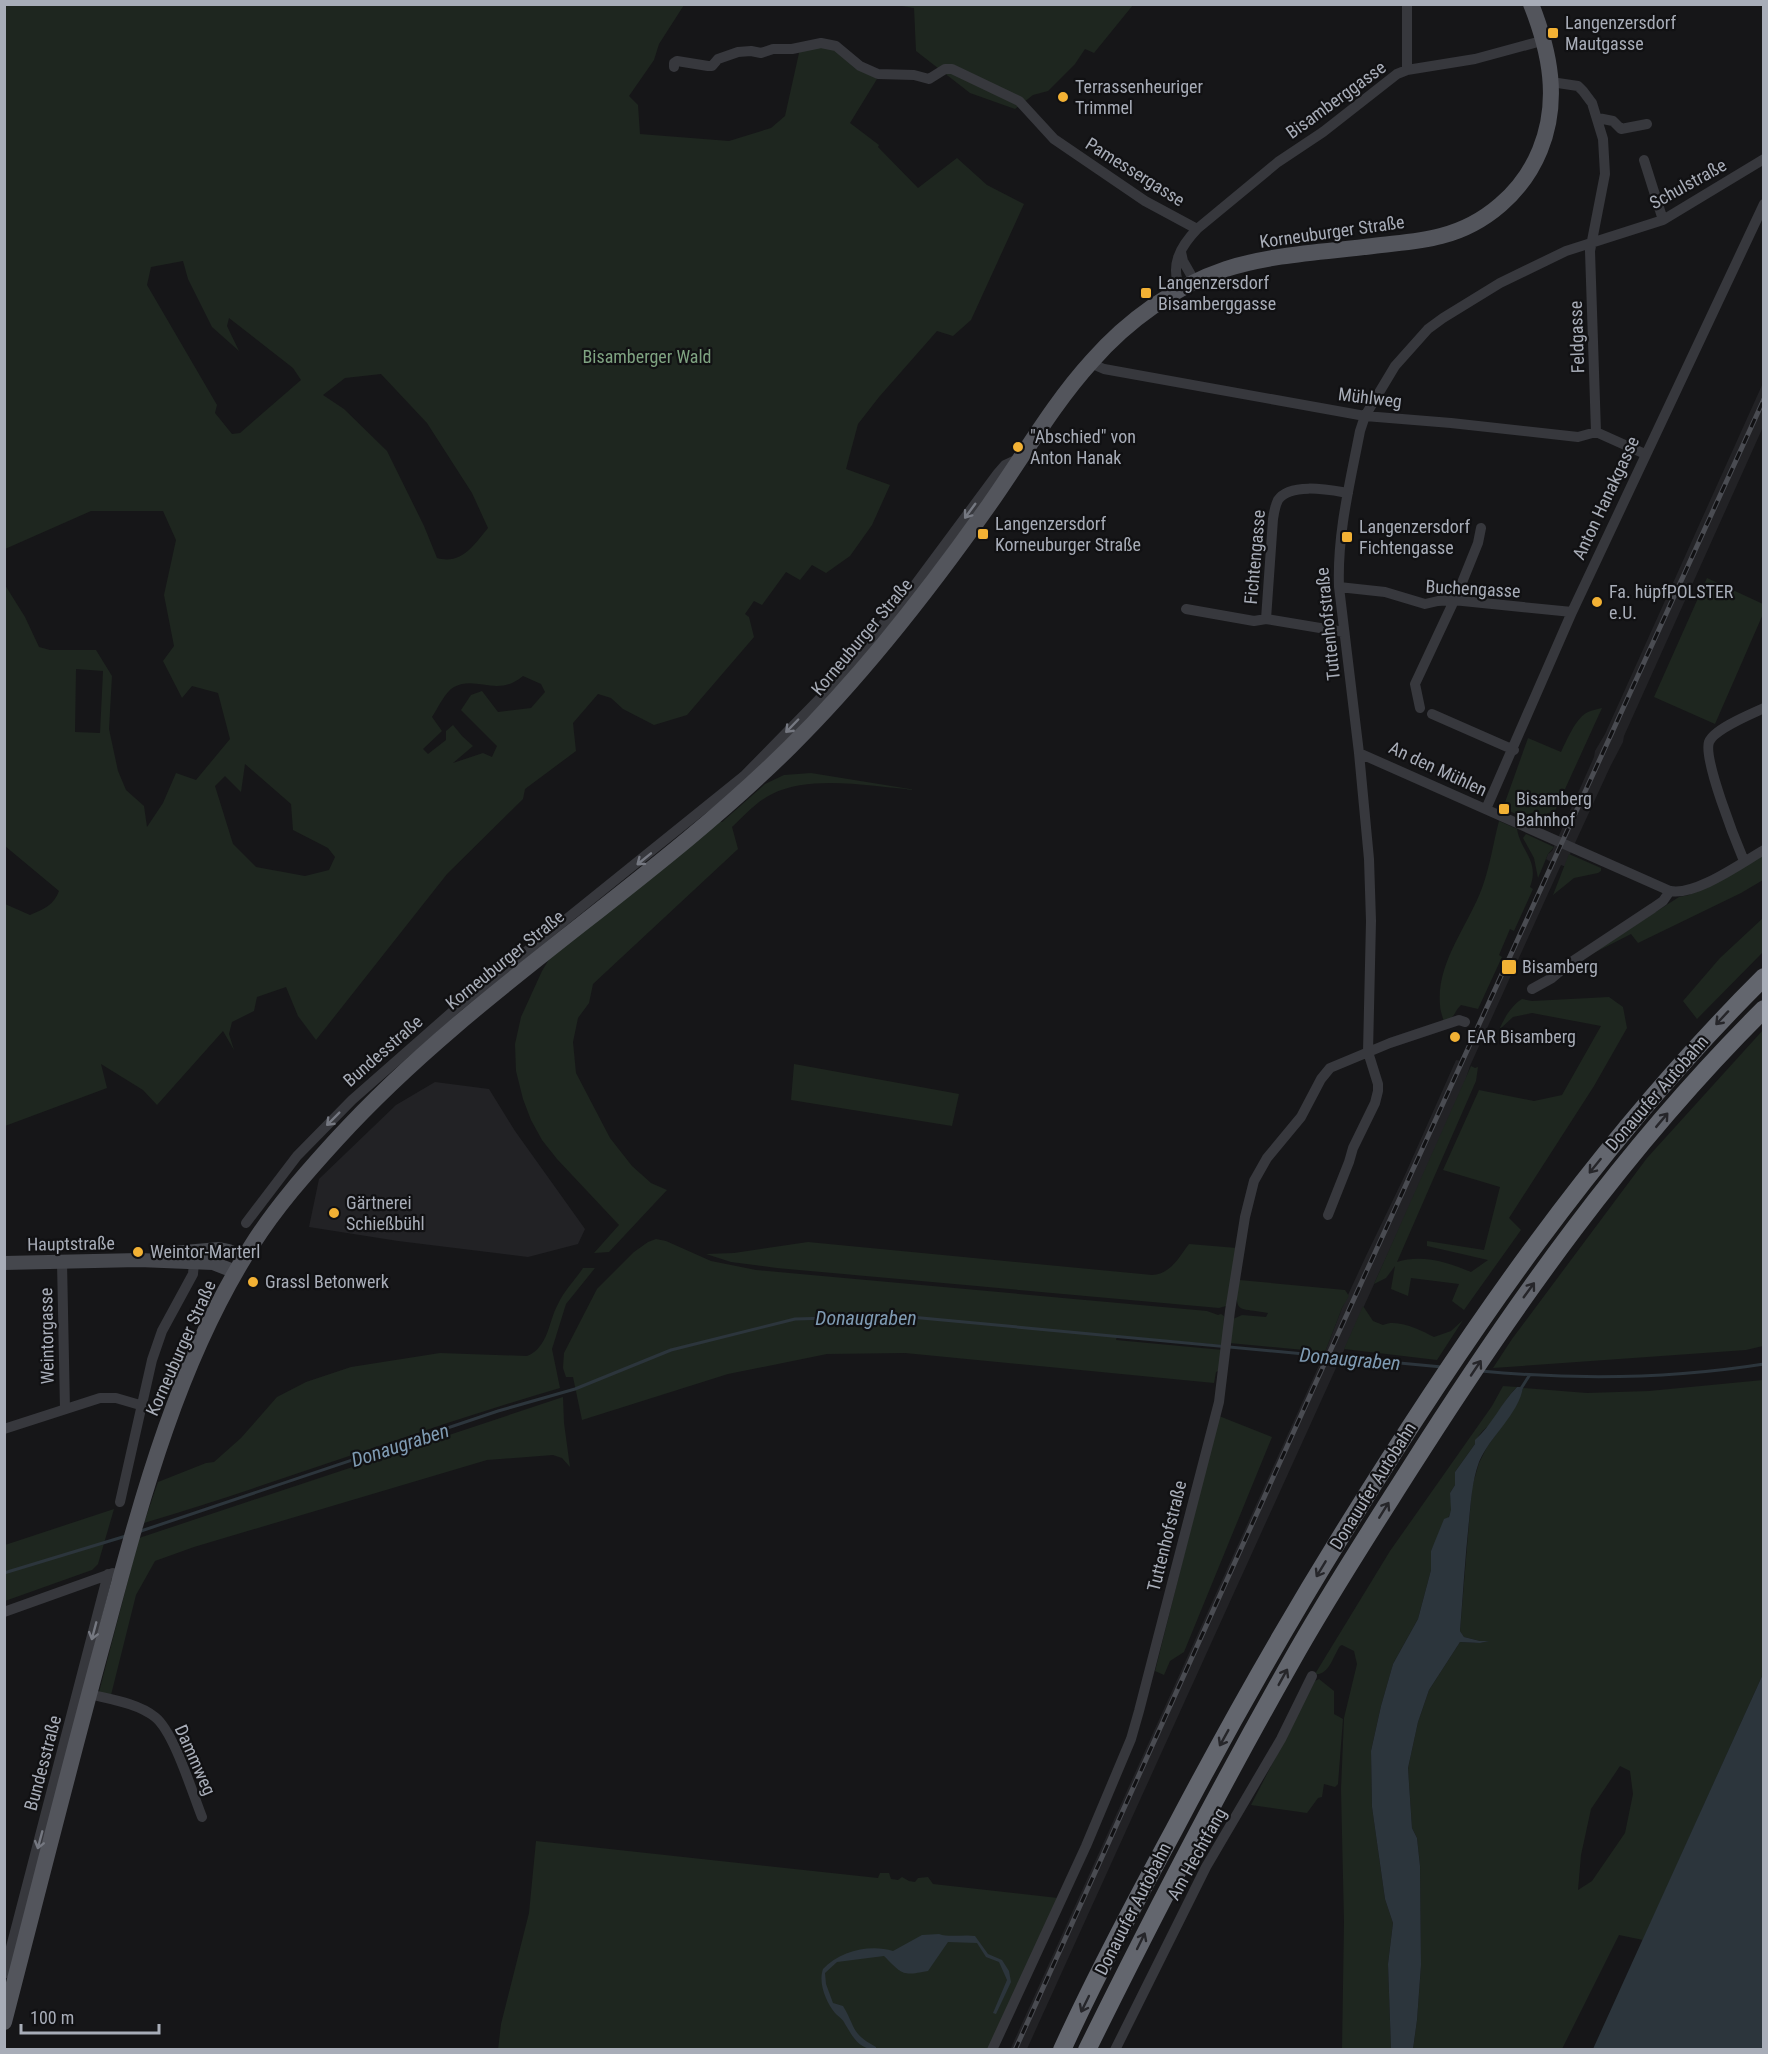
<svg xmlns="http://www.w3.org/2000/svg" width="1768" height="2054" font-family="'Roboto Condensed',sans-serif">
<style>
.built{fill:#222225}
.green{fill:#1e261f;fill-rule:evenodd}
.water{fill:#2c353c}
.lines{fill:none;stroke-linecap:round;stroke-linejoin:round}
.stream{stroke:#2c353c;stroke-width:3}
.street{stroke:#37383d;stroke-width:10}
.secondary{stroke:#45474d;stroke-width:14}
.primary{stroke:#53555c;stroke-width:16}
.highway{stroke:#63666e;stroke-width:18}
.rail-casing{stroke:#4a4c52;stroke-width:5}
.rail{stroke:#111113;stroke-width:3;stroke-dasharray:9;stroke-linecap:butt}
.oneway{stroke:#757881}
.oneway2{stroke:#26262a}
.poi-dot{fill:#f2b134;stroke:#111113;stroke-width:2}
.labels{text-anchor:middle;stroke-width:4.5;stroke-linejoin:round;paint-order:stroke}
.poi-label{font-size:18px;fill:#a8adb8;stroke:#111113;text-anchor:start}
.street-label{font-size:18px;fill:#a8adb8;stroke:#111113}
.park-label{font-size:18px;fill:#7fa381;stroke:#111113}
.water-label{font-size:20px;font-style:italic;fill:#7f9bb3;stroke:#111113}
</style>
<rect width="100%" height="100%" fill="#161618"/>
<!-- built -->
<path class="built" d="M1763 383V427L1624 736 1623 742 1610 767 1570 854 1566 867 1561 865 1470 1066 1463 1088 1027 2049 1010 2050 1325 1352 1342 1308 1365 1258 1404 1177 1456 1060 1461 1061 1551 862 1546 859 1548 854 1552 851 1594 757 1595 751 1605 734Z
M435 1082 489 1089 515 1131 585 1229 578 1244 528 1257 398 1241 309 1227 319 1179 396 1105Z"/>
<!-- green -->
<path class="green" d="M4 5H684L659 44 654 60 629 96 638 105 640 134 729 141 771 128 785 116 801 44 830 43 877 79 850 123 879 145 878 147 918 188 957 158 987 185 1024 204 971 320 953 336 937 331 879 397 858 424 846 469 890 485 872 525 850 556 826 573 812 565 800 580 786 572 762 605 754 601 745 614 749 617 754 637 687 715 654 725 623 709 611 698 598 694 573 723 576 751 525 789 523 799 447 874 316 1040 298 1016 286 987 257 997 254 1011 232 1022 229 1034 234 1050 223 1031 157 1105 143 1090 101 1064 107 1088 5 1126V904L30 915C44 909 54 905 59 891L5 846V585L25 617 39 647 50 650H96L112 676 109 729 118 771 126 790 144 806 147 827 163 803 176 773 196 780 230 739 218 693 192 686 182 698 163 661 174 646 164 595 176 540 163 511H91L5 549ZM183 261 188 279 212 327 239 351 227 326 229 318 293 368 301 380 240 433 232 434 215 413 217 405 147 285 151 267ZM381 374 427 423 472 493 488 528C474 545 462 565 437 558L424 526 387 451 344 409 323 395 345 378ZM76 669 103 671 100 733 75 732ZM523 676 541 684 545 692 531 708 498 712 482 691 471 695 461 710 497 746 492 757 483 753 453 763 473 746 462 736 453 725 446 731V740L428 754 423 749 442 731 432 717C438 708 445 692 454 687 477 675 497 698 523 676ZM245 764 291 804 293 830 328 848 335 857 329 870 305 876 256 867 233 844 215 786 225 776 241 792Z
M896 5H1133L1094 53 1085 49 1075 64 1048 91 1033 95 1015 109 970 93 916 51 914 8Z
M1707 578 1763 604V614L1715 724 1654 697Z
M1602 708 1555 811 1537 817 1535 812 1520 816 1503 808 1528 738 1561 752C1566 742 1576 717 1588 712 1592 710 1598 709 1602 708Z
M811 773 916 790C872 787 813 774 772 794 757 801 744 816 732 827L738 849 593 984 589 1003 578 1018 573 1042 576 1073 610 1138 632 1166 651 1183 667 1190 609 1252 594 1253 619 1225 557 1159 542 1140 531 1120 523 1099 516 1071 515 1044 521 1017 542 971 554 951 715 820 722 822 765 784 784 775Z
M1499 821 1517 829C1521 852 1540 861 1530 887L1533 889 1514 931 1510 929 1499 955 1502 957 1478 1009 1461 1005C1453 1013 1456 1017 1444 1023 1443 1017 1440 1011 1440 1005 1436 963 1468 926 1482 888 1490 866 1493 844 1499 821Z
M1526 834 1554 847 1548 854 1538 878 1534 858 1523 838Z
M1569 854 1601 868V871L1598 873 1574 878 1553 895Z
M1763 855V880L1741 893 1638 943 1631 934 1582 959 1679 897 1689 895Z
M1763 918V952L1697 1019 1683 1001 1720 958Z
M1609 997 1623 1007 1627 1028 1594 1086 1509 1218 1521 1230 1464 1310 1452 1301 1459 1284 1411 1278 1408 1296 1391 1289 1395 1266 1386 1278 1374 1284 1471 1066 1475 1068 1478 1067 1476 1081 1397 1262C1421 1254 1448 1262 1471 1272L1488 1260 1427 1246V1241L1484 1250 1500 1187 1443 1170 1479 1090 1534 1101 1562 1095 1601 1026 1532 1013 1513 1017 1499 1030C1504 1018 1511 1006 1522 999L1532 1001Z
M1763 1030V1346L1746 1350 1493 1368 1512 1339 1647 1158Z
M794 1064 959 1094 952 1126 791 1100Z
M656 1239 666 1241 711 1261 756 1270 1207 1311 1218 1315 1221 1314 1224 1316 1223 1345 1117 1336 1116 1340 1223 1350 1220 1370 1216 1372 1214 1383 905 1353 827 1354 728 1374 582 1420 573 1377H566L563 1368 564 1353 597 1289 634 1252 648 1242Z
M808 1242 1152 1275C1171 1274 1179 1257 1189 1244L1237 1248 1226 1306 1219 1308 777 1268 731 1262 706 1254 734 1253Z
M583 1268H595L566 1304 552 1349 560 1388C420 1429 284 1481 144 1523L158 1482 206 1463 214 1462 241 1438 277 1397 306 1382 351 1367 440 1353 527 1356C549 1347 548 1322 558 1304 564 1291 575 1280 583 1268Z
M1239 1280 1345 1290 1349 1296 1342 1308 1325 1352 1229 1343 1233 1319 1242 1315 1266 1317 1268 1313C1239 1307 1233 1316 1239 1280Z
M1363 1306 1373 1321 1383 1325C1397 1318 1421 1330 1434 1337L1451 1331 1463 1320 1437 1360 1344 1349Z
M1763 1380V1674L1643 1940 1619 1935 1562 2049H1413L1417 2020 1421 1965 1420 1866 1417 1838 1412 1828 1408 1768 1418 1722 1429 1690 1460 1642 1480 1643 1488 1641H1480L1464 1637 1460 1631 1472 1487 1479 1463 1487 1447 1517 1404 1523 1388 1587 1393 1649 1391ZM1620 1766 1630 1771 1633 1794 1625 1833 1592 1881 1578 1890 1581 1855 1591 1809Z
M1503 1386 1517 1387C1505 1398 1500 1413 1490 1424 1484 1430 1477 1435 1475 1444L1455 1472V1485L1450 1493 1452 1510 1431 1551V1570L1418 1619 1393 1664 1381 1706 1371 1751 1372 1807 1385 1899 1393 1923 1388 1964 1391 2049H1342L1344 1922 1341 1789 1344 1718 1357 1664 1354 1651 1342 1645 1340 1646C1333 1656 1329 1676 1315 1674L1390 1551 1492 1406Z
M563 1397 564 1423 570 1467 562 1458 553 1455 487 1460 194 1547 155 1561 136 1595 111 1695 99 1692 139 1538Z
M1219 1416 1272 1437 1184 1652 1170 1661 1164 1675 1155 1671Z
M114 1509 98 1564 92 1570 5 1601V1545Z
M1319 1679 1334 1691V1714L1343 1719 1338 1784 1335 1787 1324 1784 1322 1797 1318 1798 1307 1813 1251 1805 1315 1681Z
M536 1841 878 1878 880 1873H889L891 1879 898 1880 902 1877 909 1881 915 1882 918 1878 928 1877 933 1884 1058 1898 988 2049 498 2050 501 2024 529 1913Z"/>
<!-- water -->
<path class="water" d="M1517 1387H1523C1519 1414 1490 1436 1479 1462 1472 1481 1471 1501 1469 1521 1465 1558 1463 1595 1460 1631L1464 1637 1480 1641H1489L1480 1643 1460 1642 1429 1690 1418 1722 1408 1768 1412 1828 1417 1838 1420 1866 1421 1965 1417 2020 1413 2049H1391L1388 1964 1393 1923 1385 1899 1372 1807 1371 1751 1381 1706 1393 1664 1418 1619 1431 1570V1551L1444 1519 1449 1517 1451 1510 1450 1493 1455 1485V1472L1475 1444V1440C1492 1425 1501 1403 1517 1387Z
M1763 1674V2049H1593Z
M939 1934C950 1938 964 1934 975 1936L988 1954 1002 1960 1009 1971 1011 1982 996 2014 993 2013 1007 1980 999 1962 986 1957 977 1943 948 1942 928 1971C902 1976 903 1975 884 1956L837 1962 825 1973 826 1984 833 2003 843 2006C856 2027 850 2033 876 2047V2049C859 2050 853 2037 845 2024 843 2019 839 2017 835 2013 826 2002 818 1983 823 1969 840 1951 870 1944 893 1951L922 1935Z"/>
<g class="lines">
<!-- stream -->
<path class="stream" d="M1481 1371C1576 1380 1670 1379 1764 1364
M1520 1390 1529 1376
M138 1532 498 1411 575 1389 671 1350 795 1319 900 1316 1442 1367
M4 1573 126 1536"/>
<!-- street -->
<path class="street" d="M674 67V63L677 61 708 66H712L718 59 738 52 751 51 761 53 773 49H792L821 43 836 46 860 66 878 74 914 75 929 79 945 69H952L1019 101 1054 139 1145 201 1197 229
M1407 70V4
M1551 82 1578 86 1583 91 1592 103 1603 139 1605 174 1590 251 1596 432
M1598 118 1613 121 1621 129 1647 124
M1644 160 1663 220
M1181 252 1183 261 1195 282
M1181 290C1169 266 1180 247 1197 229L1278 162 1323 132 1397 74 1407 70 1475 59 1545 40
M1090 363 1104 369 1365 416 1451 423 1578 437 1596 432 1645 454
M1339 587 1385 592 1425 604 1438 601 1453 600 1572 612
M1186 609 1254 621 1266 619 1344 632
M1266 619 1273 519C1274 512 1275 506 1278 500 1290 482 1330 490 1348 493
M1420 708 1415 684 1459 590 1478 543 1481 528
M1432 714 1514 750
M1359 753 1670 891C1696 896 1741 863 1764 850
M1486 809 1572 612 1764 204
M1744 861C1736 842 1703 759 1709 742 1714 729 1751 714 1764 708
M1532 989 1552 978 1570 963 1653 908 1663 901 1670 891
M1328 1215 1349 1162 1353 1148 1375 1103 1378 1091V1084L1368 1052 1371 921 1369 859 1359 753 1339 587C1337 534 1350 483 1360 431L1365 416 1395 366 1428 329 1443 318 1500 283 1566 251 1663 220 1764 159
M246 1223 297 1156 352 1100 460 1005 744 776 831 687 909 593 998 473 1005 465 1020 458
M62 1262 65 1409
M4 1429 100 1398H116L140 1405
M120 1502 152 1360 162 1331 193 1274 194 1262
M4 1612 113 1573
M89 1694C109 1699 138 1703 155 1717 174 1732 192 1792 202 1817
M4 1974 108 1574
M992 2050 1086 1846 1131 1739 1139 1711 1219 1402 1230 1311 1245 1217 1254 1181 1267 1158 1301 1117 1321 1079 1330 1068 1390 1043 1459 1020 1465 1022
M1115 2050 1206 1867 1281 1739 1312 1676"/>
<!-- secondary -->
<path class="secondary" d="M161 1254 219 1249 229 1251 244 1258
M4 1263 139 1260 213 1263 236 1272"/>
<!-- primary -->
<path class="primary" d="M4 2022C37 1895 69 1767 104 1639 140 1505 176 1364 252 1245 276 1207 306 1173 337 1139 472 991 648 888 790 747 864 674 929 590 989 505 1023 457 1052 405 1092 361 1127 321 1175 286 1226 269 1273 254 1325 252 1373 246 1396 243 1419 242 1441 236 1485 225 1523 192 1540 150 1560 101 1550 52 1531 4"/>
<!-- highway -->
<path class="highway" d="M1062 2050C1096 1975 1135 1902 1174 1830 1227 1729 1283 1630 1343 1533 1466 1334 1598 1142 1764 977
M1087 2050C1152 1918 1219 1789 1291 1662 1328 1596 1369 1533 1409 1470 1513 1306 1626 1146 1764 1009"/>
<defs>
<path id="rail" d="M1015 2050 1317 1380 1764 399"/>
</defs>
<!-- rail casing -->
<use href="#rail" class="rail-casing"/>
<!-- rail -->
<use href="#rail" class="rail"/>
</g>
<!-- one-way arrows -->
<defs><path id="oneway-shaft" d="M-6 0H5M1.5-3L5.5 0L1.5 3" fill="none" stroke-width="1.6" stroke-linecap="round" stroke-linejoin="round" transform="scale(1.5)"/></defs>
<g class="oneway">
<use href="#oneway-shaft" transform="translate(970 511) rotate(126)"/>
<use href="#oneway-shaft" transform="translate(792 726) rotate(134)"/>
<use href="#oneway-shaft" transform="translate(644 859) rotate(141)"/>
<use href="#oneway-shaft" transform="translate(333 1119) rotate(135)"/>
<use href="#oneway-shaft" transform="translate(94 1631) rotate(105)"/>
<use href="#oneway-shaft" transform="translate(40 1840) rotate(105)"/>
</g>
<g class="oneway2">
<use href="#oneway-shaft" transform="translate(1722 1018) rotate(133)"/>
<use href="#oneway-shaft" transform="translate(1662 1120) rotate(-50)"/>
<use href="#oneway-shaft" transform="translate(1595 1166) rotate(129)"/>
<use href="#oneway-shaft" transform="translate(1529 1290) rotate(-54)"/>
<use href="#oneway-shaft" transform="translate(1476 1368) rotate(-56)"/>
<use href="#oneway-shaft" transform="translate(1384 1510) rotate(-58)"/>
<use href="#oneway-shaft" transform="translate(1321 1569) rotate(121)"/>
<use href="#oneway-shaft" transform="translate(1283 1677) rotate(-61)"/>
<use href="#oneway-shaft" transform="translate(1224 1738) rotate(119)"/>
<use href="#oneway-shaft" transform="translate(1141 1941) rotate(-64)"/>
<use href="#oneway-shaft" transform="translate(1085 2004) rotate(116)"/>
</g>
<!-- markers -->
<g class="poi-dot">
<rect x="1547" y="27" width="12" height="12" rx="3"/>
<circle cx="1063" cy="97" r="6"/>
<rect x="1140" y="287" width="12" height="12" rx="3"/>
<circle cx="1018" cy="447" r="6"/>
<rect x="977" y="528" width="12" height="12" rx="3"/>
<rect x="1341" y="531" width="12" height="12" rx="3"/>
<circle cx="1597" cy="602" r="6"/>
<rect x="1498" y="803" width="12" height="12" rx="3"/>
<rect x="1501" y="959" width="16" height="16" rx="3"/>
<circle cx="1455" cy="1037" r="6"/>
<circle cx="334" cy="1213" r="6"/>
<circle cx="138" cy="1252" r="6"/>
<circle cx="253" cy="1282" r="6"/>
</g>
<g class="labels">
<!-- poi labels -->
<g class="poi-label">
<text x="1565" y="29">Langenzersdorf<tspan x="1565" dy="21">Mautgasse</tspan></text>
<text x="1075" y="93">Terrassenheuriger<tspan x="1075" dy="21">Trimmel</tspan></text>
<text x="1158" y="289">Langenzersdorf<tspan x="1158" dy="21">Bisamberggasse</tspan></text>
<text x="1030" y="443">"Abschied" von<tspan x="1030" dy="21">Anton Hanak</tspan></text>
<text x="995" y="530">Langenzersdorf<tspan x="995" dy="21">Korneuburger Straße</tspan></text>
<text x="1359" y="533">Langenzersdorf<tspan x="1359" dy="21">Fichtengasse</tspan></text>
<text x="1609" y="598">Fa. hüpfPOLSTER<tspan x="1609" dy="21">e.U.</tspan></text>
<text x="1516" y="805">Bisamberg<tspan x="1516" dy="21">Bahnhof</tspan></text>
<text x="1522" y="973">Bisamberg</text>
<text x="1467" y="1043">EAR Bisamberg</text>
<text x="346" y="1209">Gärtnerei<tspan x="346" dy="21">Schießbühl</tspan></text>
<text x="150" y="1258">Weintor-Marterl</text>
<text x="265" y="1288">Grassl Betonwerk</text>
</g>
<!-- street labels -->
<g class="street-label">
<text transform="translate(1336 100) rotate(-36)" y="6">Bisamberggasse</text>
<text transform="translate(1135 172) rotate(32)" y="6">Pamessergasse</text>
<text transform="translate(1688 184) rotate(-29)" y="6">Schulstraße</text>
<text transform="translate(1332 232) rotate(-8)" y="6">Korneuburger Straße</text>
<text transform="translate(1577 337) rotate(-92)" y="6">Feldgasse</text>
<text transform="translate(1370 398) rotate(7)" y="6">Mühlweg</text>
<text transform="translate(1606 498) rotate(-65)" y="6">Anton Hanakgasse</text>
<text transform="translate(1255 557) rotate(-85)" y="6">Fichtengasse</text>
<text transform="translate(1473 589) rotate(3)" y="6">Buchengasse</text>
<text transform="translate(1328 624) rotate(-96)" y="6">Tuttenhofstraße</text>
<text transform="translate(862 637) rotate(-50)" y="6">Korneuburger Straße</text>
<text transform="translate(1438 769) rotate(25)" y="6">An den Mühlen</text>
<text transform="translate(505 960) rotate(-39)" y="6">Korneuburger Straße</text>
<text transform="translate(383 1051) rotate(-41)" y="6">Bundesstraße</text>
<text transform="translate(1657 1093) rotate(-49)" y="6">Donauufer Autobahn</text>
<text transform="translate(71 1244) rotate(-1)" y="6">Hauptstraße</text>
<text transform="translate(47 1336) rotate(-91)" y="6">Weintorgasse</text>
<text transform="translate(181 1348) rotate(-66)" y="6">Korneuburger Straße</text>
<text transform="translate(1373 1486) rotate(-58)" y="6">Donauufer Autobahn</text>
<text transform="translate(1167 1536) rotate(-76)" y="6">Tuttenhofstraße</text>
<text transform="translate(195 1760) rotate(66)" y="6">Dammweg</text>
<text transform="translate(43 1763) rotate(-75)" y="6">Bundesstraße</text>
<text transform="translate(1197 1854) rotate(-61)" y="6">Am Hechtfang</text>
<text transform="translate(1133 1909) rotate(-63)" y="6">Donauufer Autobahn</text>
</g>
<!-- park labels -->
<g class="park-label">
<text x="647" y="363">Bisamberger Wald</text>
</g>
<!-- water labels -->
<g class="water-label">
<text x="866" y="1325">Donaugraben</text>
<text transform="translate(1350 1359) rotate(5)" y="7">Donaugraben</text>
<text transform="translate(400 1445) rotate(-18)" y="7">Donaugraben</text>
</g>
</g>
<!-- border -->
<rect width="1768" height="2054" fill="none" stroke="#a8adb8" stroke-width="12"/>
<!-- scale -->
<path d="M21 2024v9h138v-9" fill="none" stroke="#a8adb8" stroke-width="3"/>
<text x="30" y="2024" font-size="18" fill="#a8adb8" stroke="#111113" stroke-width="4.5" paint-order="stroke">100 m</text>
</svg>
